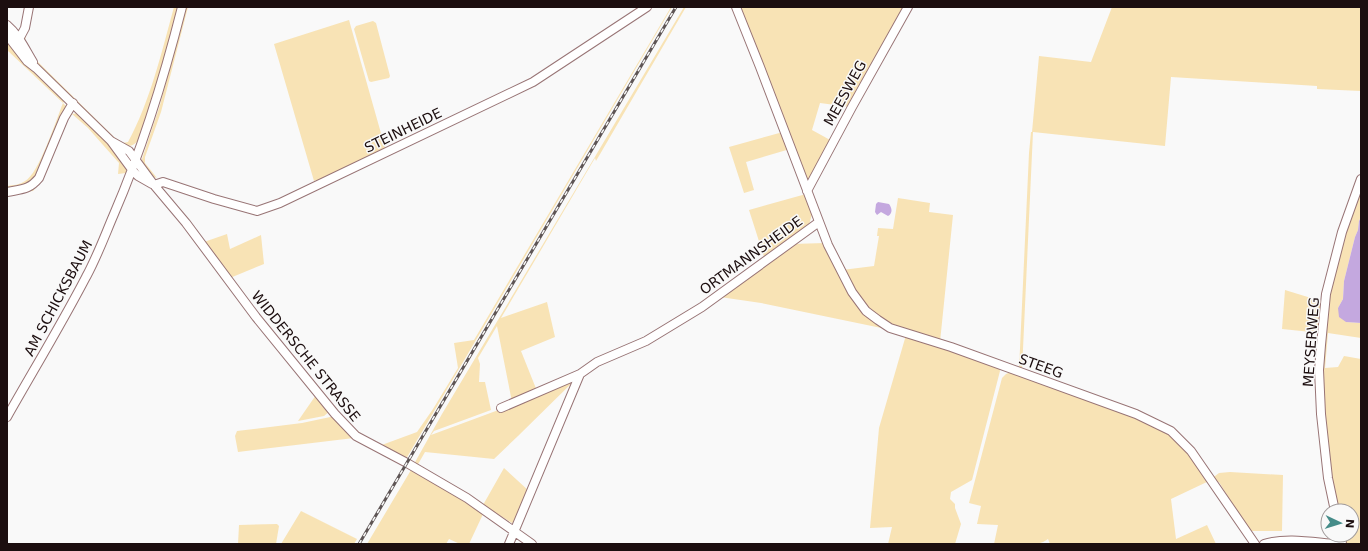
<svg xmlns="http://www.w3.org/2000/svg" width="1368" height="551" font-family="'DejaVu Sans',sans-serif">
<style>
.green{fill:#f8e3b5}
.water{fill:#c4a8df}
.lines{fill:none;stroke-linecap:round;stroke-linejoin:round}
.minor-casing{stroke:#987475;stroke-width:10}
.minor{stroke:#fff;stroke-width:8}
.rail-casing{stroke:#5e5555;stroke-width:3}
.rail{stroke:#f9f9f9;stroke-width:1.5;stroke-dasharray:4.5;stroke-linecap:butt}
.labels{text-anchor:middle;stroke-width:3;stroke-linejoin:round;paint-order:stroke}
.street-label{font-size:14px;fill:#1c0e0f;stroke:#f9f9f9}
</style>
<rect width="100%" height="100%" fill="#f9f9f9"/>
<!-- green -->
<path class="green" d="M174 7H180L165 65 139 139C131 151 123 145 114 139L37 65 24 38 28 22 25 41 36 60 114 137 123 143 128 142C150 102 162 51 174 7Z
M186 7H188L161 112 145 157V163L157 178C149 176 142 167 142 159L160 105Z
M671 7H672L406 459 379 446 417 432 433 409 458 368 454 343 474 340Z
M684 7H686L596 161 595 158 501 318 547 302 555 337 521 351 537 391 512 402 497 326 478 358 480 364 479 382H485L491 410 434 431 431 435 512 405 578 377 518 436 494 459 425 452 417 466 414 464 442 414Z
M737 7H906L850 107 820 103 812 130 832 141 809 182 806 181Z
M1112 7H1361V91L1317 89V86L1171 77 1165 146 1033 132 1022 371 1019 370 1029 153 1031 132H1032L1039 56 1091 62Z
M349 20 386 151 317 183 316 180 314 181 274 44Z
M373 21 376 23 390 76 389 78 371 82 369 81 354 29 356 26Z
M7 39 66 99 63 103 66 106 40 171 30 183 7 190V186C13 185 20 185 25 181 39 174 56 120 63 103L7 50Z
M72 113 73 114 77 113 106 141 126 165V173L118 174 119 163 88 128 72 114 68 119 47 171 43 179 33 191 7 194 32 188 66 118Z
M783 132 790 149 746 162 754 190 744 193 729 147Z
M1361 183V217L1359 221 1358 230 1355 237 1344 281 1343 299 1338 308 1346 322 1361 323V338L1328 333 1325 368 1338 367 1344 356 1361 359V544L1346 543 1344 535H1352V511H1337L1329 474 1321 370 1322 345 1335 263Z
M806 194 812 214 809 225 765 260 749 210Z
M898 198 930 203 929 212 953 215 940 342 892 327 868 309 842 270 874 266 879 236H877L878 228 893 229Z
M227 234 230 249 261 235 264 264 230 278 204 242Z
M825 243 853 297 891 330 761 303 720 297 792 244Z
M1285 290 1324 302 1321 333 1282 329Z
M906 335 999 366 1000 371 972 480 951 492 950 499 955 504V508L961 524 955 544H888L892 527 870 528 879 428Z
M1013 371 1157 425 1180 441 1209 481 1171 499 1176 539 1207 525 1216 544H1050L1048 539C1038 548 1008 544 994 544L998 525 977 524 981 506 969 503 1002 378 1006 374Z
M316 395 330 411 324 416 298 421Z
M335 416 354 438 238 452 235 436 237 431 302 423Z
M504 468 529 491 517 520 512 523 483 505Z
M411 470 428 477 484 512 469 544H460L449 539 446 544H367Z
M1230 472 1283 475 1282 531H1249L1219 482H1213L1211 479 1219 473Z
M301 511 357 539 354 544H281Z
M277 524 279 526 276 544H238L239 525Z"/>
<!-- water -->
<path class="water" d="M878 202 889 204C892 208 893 213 888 216L881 212 877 215 875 212 876 204Z
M1361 217V323L1346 322 1339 317 1338 308 1343 299 1344 281 1355 237 1358 230 1359 221Z"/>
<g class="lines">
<defs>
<path id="minor" d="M736 7 760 67 828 245 852 292 866 311 878 320 890 328 951 347 1136 414 1171 431 1191 451 1255 544
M7 25C19 35 25 49 33 62
M7 35 27 61 36 68 111 141 133 171 138 176 152 184
M18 41 25 28 29 7
M111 141 129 151 154 185 186 223 256 317 335 414 356 436 407 463 467 498 532 544
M154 185 163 182 214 199 257 211 280 203 533 82 647 7
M807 191 852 107 908 7
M7 192C22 189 29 190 39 178L64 118 73 103
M501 408 580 374
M7 417C33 371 61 325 86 277 97 257 105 235 114 214 143 147 164 78 182 7
M1335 511 1328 478 1321 414 1319 370 1321 345 1326 294 1342 232 1361 179
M1341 535 1342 544
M509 544 580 374 597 362 646 341 702 307 819 222
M1264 544C1286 537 1312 542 1335 544"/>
</defs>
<!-- minor casing -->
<use href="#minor" class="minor-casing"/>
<!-- minor -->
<use href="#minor" class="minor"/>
<defs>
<path id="rail" d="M359 544 676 7"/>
</defs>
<!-- rail casing -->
<use href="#rail" class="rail-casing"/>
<!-- rail -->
<use href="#rail" class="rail"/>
</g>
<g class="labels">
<!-- street labels -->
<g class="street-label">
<text transform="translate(845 93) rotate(-61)" y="5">MEESWEG</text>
<text transform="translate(403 130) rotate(-26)" y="5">STEINHEIDE</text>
<text transform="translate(751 255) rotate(-36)" y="5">ORTMANNSHEIDE</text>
<text transform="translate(58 298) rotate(-62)" y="5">AM SCHICKSBAUM</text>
<text transform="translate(1311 342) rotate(-86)" y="5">MEYSERWEG</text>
<text transform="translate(306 356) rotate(51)" y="5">WIDDERSCHE STRASSE</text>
<text transform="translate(1041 366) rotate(20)" y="5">STEEG</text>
</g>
</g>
<!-- border -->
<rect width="1368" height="551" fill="none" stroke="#1c0e0f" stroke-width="16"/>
<!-- north arrow -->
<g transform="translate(1340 523) rotate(94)"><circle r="19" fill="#f9f9f9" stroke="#a19b9b"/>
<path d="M0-3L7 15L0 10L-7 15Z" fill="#458c89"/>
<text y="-6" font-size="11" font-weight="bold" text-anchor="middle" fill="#1c0e0f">N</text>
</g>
</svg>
